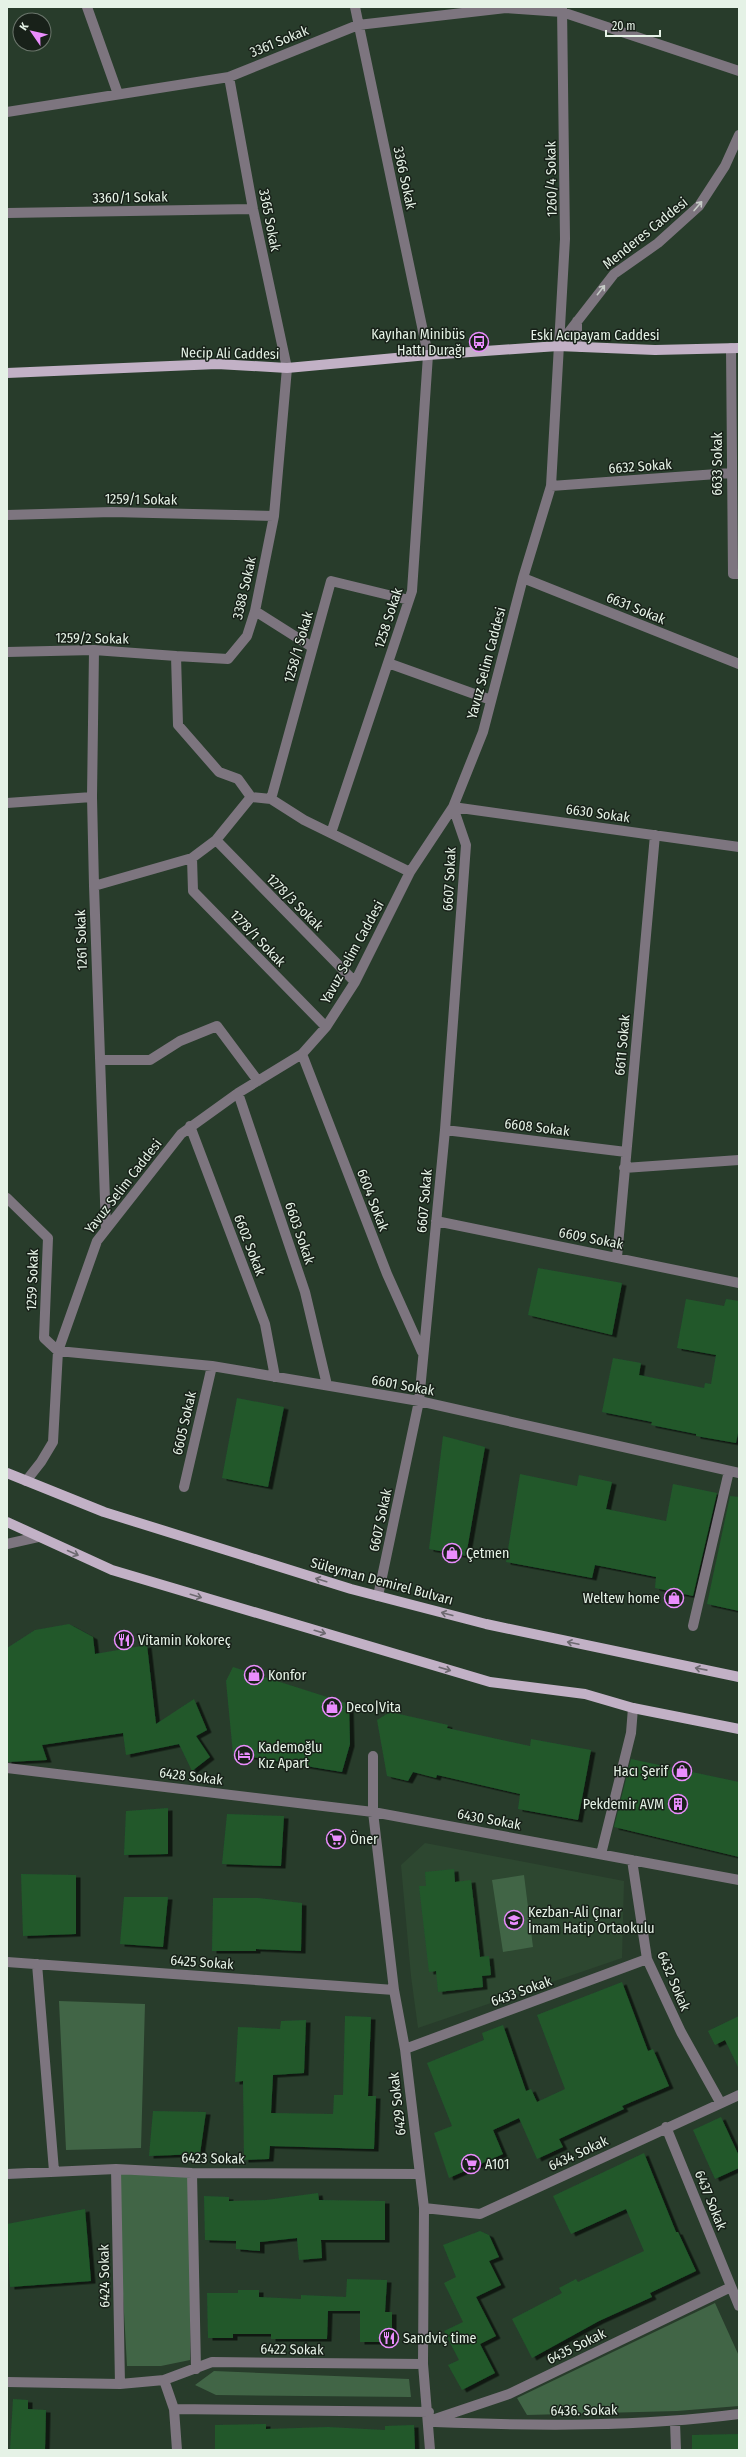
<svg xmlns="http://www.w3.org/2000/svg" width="746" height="2457" font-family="'Fira Sans Condensed',sans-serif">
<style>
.built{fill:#2d4730}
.green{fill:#416546}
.building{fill:#20582b;filter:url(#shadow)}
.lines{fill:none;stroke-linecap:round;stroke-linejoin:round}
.minor{stroke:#7d757f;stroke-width:10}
.major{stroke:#c2b1c6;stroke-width:10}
.oneway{stroke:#c6ccc7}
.oneway2{stroke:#6d6970}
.labels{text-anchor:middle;stroke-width:3;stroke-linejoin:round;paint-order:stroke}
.street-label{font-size:14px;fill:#e5f2e6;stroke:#182119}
.poi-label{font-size:14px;fill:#e5f2e6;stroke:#182119;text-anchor:start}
</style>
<defs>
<filter id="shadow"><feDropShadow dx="4.5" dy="2.5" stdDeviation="0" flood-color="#0009"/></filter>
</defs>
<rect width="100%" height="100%" fill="#283c2b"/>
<!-- built -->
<path class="built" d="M425 1843 624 1881 622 1958 418 2028 411 1976 401 1865Z"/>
<!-- green -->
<path class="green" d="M524 1875 533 1947 503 1952 492 1880Z
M59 2001 145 2004 141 2148 66 2150Z
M116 2169 192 2173 190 2360 161 2366H127Z
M715 2303 739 2356V2406L677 2411 527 2415 517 2398Z
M214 2371 409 2379 411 2397 216 2395 195 2385Z"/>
<!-- building -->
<path class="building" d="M538 1268 622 1283 612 1335 528 1315Z
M686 1299 724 1306 726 1299 739 1301V1428L736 1443 696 1436V1434L651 1425 652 1422 602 1412 613 1358 641 1363 639 1375 704 1388 705 1383 711 1384 716 1355 677 1348Z
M237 1398 284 1407 268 1487 222 1478Z
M443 1436 485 1447 466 1556 429 1549Z
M520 1474 577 1486 579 1475 612 1482 606 1509 666 1521 673 1484 717 1493 693 1596 655 1588 656 1577 595 1565 592 1578 506 1562Z
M730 1496 739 1497V1611L707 1604Z
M69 1624 93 1637 95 1654 147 1645 156 1724 194 1699 207 1730 196 1736 210 1757 192 1771 179 1744 126 1755 123 1733 42 1745 47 1760 7 1762V1648L35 1630Z
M233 1667 349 1704 350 1744 342 1772 233 1754 226 1681Z
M390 1712 448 1725 447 1728 530 1746 531 1739 591 1750 578 1820 518 1809 520 1794 437 1775 436 1778 413 1772 408 1781 387 1776 377 1720Z
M631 1759 739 1782V1857L614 1827Z
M168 1808V1854L124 1855 126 1811Z
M227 1814 284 1816 281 1866 222 1864Z
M454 1869 455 1882 471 1880 480 1957 489 1956 491 1975 482 1976 483 1987 438 1992 436 1971 429 1972 419 1886H426L425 1872Z
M21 1874 76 1875V1934L23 1936Z
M124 1897H168L163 1947 120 1944Z
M213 1898H258L302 1903 301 1951 256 1949V1951H212Z
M622 1982 648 2051 653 2049 669 2086 622 2106 624 2109 559 2139 563 2147 537 2159 519 2118 493 2130 503 2154 449 2178 434 2133 452 2126 427 2063 484 2040 482 2033 503 2025 526 2091 531 2089 537 2102 565 2089 537 2015Z
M345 2016 371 2017 368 2096H376L374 2149 270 2146 269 2159 244 2160 243 2081 235 2082 238 2027 280 2029 281 2021 306 2020 304 2073 273 2075 271 2113 333 2114 334 2095H343Z
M739 2016V2069L725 2040 715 2045 708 2031Z
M153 2111 206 2112 200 2154 149 2156Z
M721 2117 739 2156V2168L715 2179 693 2130Z
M644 2153 676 2232H678L696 2271 650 2293 652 2297 599 2321 532 2358 512 2319 562 2293 559 2288 576 2279 578 2282 644 2251 626 2209 571 2234 553 2196Z
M318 2193 319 2200 385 2201V2240H321L322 2258 299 2260 297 2238 260 2242V2251L236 2249V2241L205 2240 204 2196 229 2197V2201L266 2200Z
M85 2209 91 2281 10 2287 7 2224Z
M480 2231 489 2235 499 2257 489 2261 501 2285 476 2297 496 2336 480 2344 495 2373 462 2390 448 2365 459 2360 444 2331 463 2322 444 2283 456 2277 443 2245Z
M347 2279 387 2280 385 2312H392V2342H360V2311H328L327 2339H271V2334H233V2338H208L207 2293H238V2290H259V2297L301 2299V2295L346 2297Z
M13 2399 28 2400V2409L46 2410 45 2450H10Z
M266 2424V2429L328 2427 385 2430V2426L414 2425 415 2450H215V2425Z
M739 2434V2450H692V2435Z"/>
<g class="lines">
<!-- minor -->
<path class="minor" d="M87 7 118 94
M7 112 229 77 358 25 506 8 562 12 739 71
M7 213 253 209
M577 321V334L581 347
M558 346 614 274 658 243 699 206 725 166 739 135
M731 348 733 574H739
M551 486 731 473
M7 515 112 512 274 516
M523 578 739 664
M255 611 312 647
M94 650 92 797 94 886 106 1229
M7 652 94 650 176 656
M388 663 491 700
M251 797 271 799 304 820 410 872
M271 799 331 581 409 600
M7 803 92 797
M331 833 412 591 428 355 355 7
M216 840 355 982
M192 858 193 891 326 1027
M94 886 192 858 216 840 251 797 238 779 219 772 178 725 176 656 228 659 247 636 255 611 274 516 287 368 253 209 229 77
M302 1054 387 1274 422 1352
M100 1060H150L180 1041 217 1026 258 1081
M238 1093 305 1292 327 1385
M190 1126 265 1324 275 1377
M445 1130 626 1152
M624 1168 739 1160
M7 1198 48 1238 44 1338 58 1351 212 1366 419 1401 739 1473
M436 1221 739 1283
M617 1257 655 835
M26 1481 41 1462 53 1442 58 1351 97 1241 181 1134 238 1093 302 1054 326 1027 355 982 410 872 453 807 483 732 523 578 551 486 565 239 562 7
M184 1487 212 1366
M7 1544 38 1537
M378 1596 419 1401 445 1130 466 845 453 807 739 847
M693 1626 729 1471
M373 1756V1812L394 1990 405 2049 424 2208 423 2364 430 2450
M7 1768 373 1812 739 1880
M601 1854 631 1733 633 1708
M632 1860 647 1959 681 2032 720 2102
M7 1962 394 1990
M37 1964 54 2171
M405 2049 647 1959
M666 2127 739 2306
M116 2169 120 2384
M192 2173 196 2369
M7 2174 116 2169 192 2173 419 2174
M424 2208 480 2214 739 2095
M164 2380 174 2409 177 2450
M7 2382 120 2384 164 2380 212 2362 423 2364
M174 2409 429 2412
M429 2421 509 2394 731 2287
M435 2422C537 2426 638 2427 739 2414
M675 2422 676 2450"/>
<!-- major -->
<path class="major" d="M7 373 217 364 287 368 428 355 558 346 655 350 739 348
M7 1473 104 1512 351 1589 486 1624 739 1677
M7 1522 112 1570 490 1682 585 1694 633 1708 739 1729"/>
</g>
<!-- one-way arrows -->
<defs><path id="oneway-shaft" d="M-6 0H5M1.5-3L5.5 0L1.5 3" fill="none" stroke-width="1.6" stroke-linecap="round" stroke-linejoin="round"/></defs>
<g class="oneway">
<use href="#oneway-shaft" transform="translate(698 206) rotate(-49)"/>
<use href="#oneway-shaft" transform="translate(601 290) rotate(-52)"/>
</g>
<g class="oneway2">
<use href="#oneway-shaft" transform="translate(73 1553) rotate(24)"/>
<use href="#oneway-shaft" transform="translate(321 1580) rotate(-163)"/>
<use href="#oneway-shaft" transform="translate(196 1596) rotate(17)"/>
<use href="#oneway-shaft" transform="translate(447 1614) rotate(-165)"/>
<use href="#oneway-shaft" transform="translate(320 1632) rotate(16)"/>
<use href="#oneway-shaft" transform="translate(573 1643) rotate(-168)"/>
<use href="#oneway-shaft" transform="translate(445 1669) rotate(16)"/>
<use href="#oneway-shaft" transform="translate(701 1669) rotate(-169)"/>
</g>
<!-- icons -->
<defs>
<symbol id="bus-ring" viewBox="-11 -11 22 22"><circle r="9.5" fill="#182119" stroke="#ea8dfd" stroke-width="1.5"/><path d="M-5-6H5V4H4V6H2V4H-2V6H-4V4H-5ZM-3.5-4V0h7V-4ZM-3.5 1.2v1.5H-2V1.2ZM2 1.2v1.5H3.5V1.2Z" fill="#ea8dfd"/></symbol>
<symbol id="shop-ring" viewBox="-11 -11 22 22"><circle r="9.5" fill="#182119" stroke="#ea8dfd" stroke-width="1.5"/><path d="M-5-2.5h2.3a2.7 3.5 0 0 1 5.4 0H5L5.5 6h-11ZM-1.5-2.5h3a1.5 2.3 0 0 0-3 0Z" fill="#ea8dfd"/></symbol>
<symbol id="restaurant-ring" viewBox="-11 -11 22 22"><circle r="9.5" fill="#182119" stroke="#ea8dfd" stroke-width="1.5"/><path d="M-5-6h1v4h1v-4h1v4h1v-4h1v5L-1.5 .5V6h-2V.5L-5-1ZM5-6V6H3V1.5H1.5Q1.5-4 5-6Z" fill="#ea8dfd"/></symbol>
<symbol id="hotel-ring" viewBox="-11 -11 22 22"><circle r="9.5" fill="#182119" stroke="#ea8dfd" stroke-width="1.5"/><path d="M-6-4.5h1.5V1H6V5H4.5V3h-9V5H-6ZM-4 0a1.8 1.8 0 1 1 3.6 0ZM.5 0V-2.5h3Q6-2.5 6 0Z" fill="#ea8dfd"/></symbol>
<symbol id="building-ring" viewBox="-11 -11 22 22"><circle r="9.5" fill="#182119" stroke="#ea8dfd" stroke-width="1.5"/><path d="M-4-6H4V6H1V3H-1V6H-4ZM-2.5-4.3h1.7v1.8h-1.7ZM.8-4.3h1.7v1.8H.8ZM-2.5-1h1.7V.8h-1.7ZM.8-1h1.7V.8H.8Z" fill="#ea8dfd"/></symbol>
<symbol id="supermarket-ring" viewBox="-11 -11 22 22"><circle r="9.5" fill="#182119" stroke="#ea8dfd" stroke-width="1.5"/><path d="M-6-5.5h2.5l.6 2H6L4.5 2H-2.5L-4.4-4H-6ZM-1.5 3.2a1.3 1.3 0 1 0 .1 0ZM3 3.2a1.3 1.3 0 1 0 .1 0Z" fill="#ea8dfd"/></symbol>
<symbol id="school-ring" viewBox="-11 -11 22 22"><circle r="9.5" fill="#182119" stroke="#ea8dfd" stroke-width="1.5"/><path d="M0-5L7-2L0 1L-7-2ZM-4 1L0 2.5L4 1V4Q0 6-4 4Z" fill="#ea8dfd"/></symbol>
</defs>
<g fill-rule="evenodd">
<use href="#bus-ring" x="468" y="331" width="22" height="22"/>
<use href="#shop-ring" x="441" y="1542" width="22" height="22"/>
<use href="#shop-ring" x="663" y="1587" width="22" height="22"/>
<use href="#restaurant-ring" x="113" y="1629" width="22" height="22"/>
<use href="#shop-ring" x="243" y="1664" width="22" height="22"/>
<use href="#shop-ring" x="321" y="1696" width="22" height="22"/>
<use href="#hotel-ring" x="233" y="1744" width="22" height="22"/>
<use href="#shop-ring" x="671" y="1760" width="22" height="22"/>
<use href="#building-ring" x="667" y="1793" width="22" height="22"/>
<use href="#supermarket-ring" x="325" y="1828" width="22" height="22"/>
<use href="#school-ring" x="503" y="1909" width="22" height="22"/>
<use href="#supermarket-ring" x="460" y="2153" width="22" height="22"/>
<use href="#restaurant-ring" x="378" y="2327" width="22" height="22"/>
</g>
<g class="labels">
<!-- street labels -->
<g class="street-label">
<text transform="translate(279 41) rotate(-22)" y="5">3361 Sokak</text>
<text transform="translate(405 178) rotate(78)" y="5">3366 Sokak</text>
<text transform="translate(551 179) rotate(-91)" y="5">1260/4 Sokak</text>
<text transform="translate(130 197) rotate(-1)" y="5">3360/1 Sokak</text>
<text transform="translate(270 220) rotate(79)" y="5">3365 Sokak</text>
<text transform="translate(645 233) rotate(-39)" y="5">Menderes Caddesi</text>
<text x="595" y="340">Eski Acıpayam Caddesi</text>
<text transform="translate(230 353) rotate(1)" y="5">Necip Ali Caddesi</text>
<text transform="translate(717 464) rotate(-90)" y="5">6633 Sokak</text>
<text transform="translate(640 466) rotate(-4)" y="5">6632 Sokak</text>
<text transform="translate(141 499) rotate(1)" y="5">1259/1 Sokak</text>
<text transform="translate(244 588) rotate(-77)" y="5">3388 Sokak</text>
<text transform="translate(636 608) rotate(22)" y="5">6631 Sokak</text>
<text transform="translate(388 618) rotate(-72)" y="5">1258 Sokak</text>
<text transform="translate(92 638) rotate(1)" y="5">1259/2 Sokak</text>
<text transform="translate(298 647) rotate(-74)" y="5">1258/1 Sokak</text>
<text transform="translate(486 663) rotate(-75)" y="5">Yavuz Selim Caddesi</text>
<text transform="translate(598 813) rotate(8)" y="5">6630 Sokak</text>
<text transform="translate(449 879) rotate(-87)" y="5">6607 Sokak</text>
<text transform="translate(295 902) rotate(45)" y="5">1278/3 Sokak</text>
<text transform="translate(258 938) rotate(46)" y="5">1278/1 Sokak</text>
<text transform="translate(81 940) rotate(-92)" y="5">1261 Sokak</text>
<text transform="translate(352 952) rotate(-61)" y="5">Yavuz Selim Caddesi</text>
<text transform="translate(622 1045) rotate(-85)" y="5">6611 Sokak</text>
<text transform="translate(537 1127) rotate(7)" y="5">6608 Sokak</text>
<text transform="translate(123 1186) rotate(-52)" y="5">Yavuz Selim Caddesi</text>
<text transform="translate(373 1200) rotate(69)" y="5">6604 Sokak</text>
<text transform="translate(424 1201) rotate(-85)" y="5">6607 Sokak</text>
<text transform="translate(300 1233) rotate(71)" y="5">6603 Sokak</text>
<text transform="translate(591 1238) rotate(11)" y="5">6609 Sokak</text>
<text transform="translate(250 1245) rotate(69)" y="5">6602 Sokak</text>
<text transform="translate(32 1280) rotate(-88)" y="5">1259 Sokak</text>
<text transform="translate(403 1385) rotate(10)" y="5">6601 Sokak</text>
<text transform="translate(184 1423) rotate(-77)" y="5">6605 Sokak</text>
<text transform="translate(380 1520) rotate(-78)" y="5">6607 Sokak</text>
<text transform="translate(382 1581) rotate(15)" y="5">Süleyman Demirel Bulvarı</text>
<text transform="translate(191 1776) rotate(7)" y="5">6428 Sokak</text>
<text transform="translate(489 1819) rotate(10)" y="5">6430 Sokak</text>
<text transform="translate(202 1962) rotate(4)" y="5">6425 Sokak</text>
<text transform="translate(674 1981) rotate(67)" y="5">6432 Sokak</text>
<text transform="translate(521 1991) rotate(-20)" y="5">6433 Sokak</text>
<text transform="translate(397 2104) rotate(-97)" y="5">6429 Sokak</text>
<text transform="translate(578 2153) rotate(-25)" y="5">6434 Sokak</text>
<text transform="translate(213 2158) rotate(1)" y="5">6423 Sokak</text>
<text transform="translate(711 2200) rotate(68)" y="5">6437 Sokak</text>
<text transform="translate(104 2276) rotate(-91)" y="5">6424 Sokak</text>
<text transform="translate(576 2346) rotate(-26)" y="5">6435 Sokak</text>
<text transform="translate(292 2349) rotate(1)" y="5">6422 Sokak</text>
<text transform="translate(584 2410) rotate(-1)" y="5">6436. Sokak</text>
</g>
<!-- poi labels -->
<g class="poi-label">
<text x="465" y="339" text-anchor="end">Kayıhan Minibüs<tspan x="465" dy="16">Hattı Durağı</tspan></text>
<text x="466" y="1558">Çetmen</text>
<text x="660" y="1603" text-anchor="end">Weltew home</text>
<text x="138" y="1645">Vitamin Kokoreç</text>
<text x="268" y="1680">Konfor</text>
<text x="346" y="1712">Deco|Vita</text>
<text x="258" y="1752">Kademoğlu<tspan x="258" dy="16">Kız Apart</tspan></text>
<text x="668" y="1776" text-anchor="end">Hacı Şerif</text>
<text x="664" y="1809" text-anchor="end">Pekdemir AVM</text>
<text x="350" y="1844">Öner</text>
<text x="528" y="1917">Kezban-Ali Çınar<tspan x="528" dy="16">İmam Hatip Ortaokulu</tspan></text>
<text x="485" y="2169">A101</text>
<text x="403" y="2343">Sandviç time</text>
</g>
</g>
<!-- border -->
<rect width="746" height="2457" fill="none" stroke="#e5f2e6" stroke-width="16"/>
<!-- north arrow -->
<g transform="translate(32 32) rotate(304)"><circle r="19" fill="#182119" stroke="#6a756b"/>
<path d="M0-3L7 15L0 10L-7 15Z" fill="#ea8dfd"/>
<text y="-6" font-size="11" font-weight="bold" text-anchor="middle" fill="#e5f2e6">K</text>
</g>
<!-- scale -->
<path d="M606 30v6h54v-6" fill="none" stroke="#e5f2e6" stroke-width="2"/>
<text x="612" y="30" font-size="12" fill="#e5f2e6" stroke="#182119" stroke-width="3" paint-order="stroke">20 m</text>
</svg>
